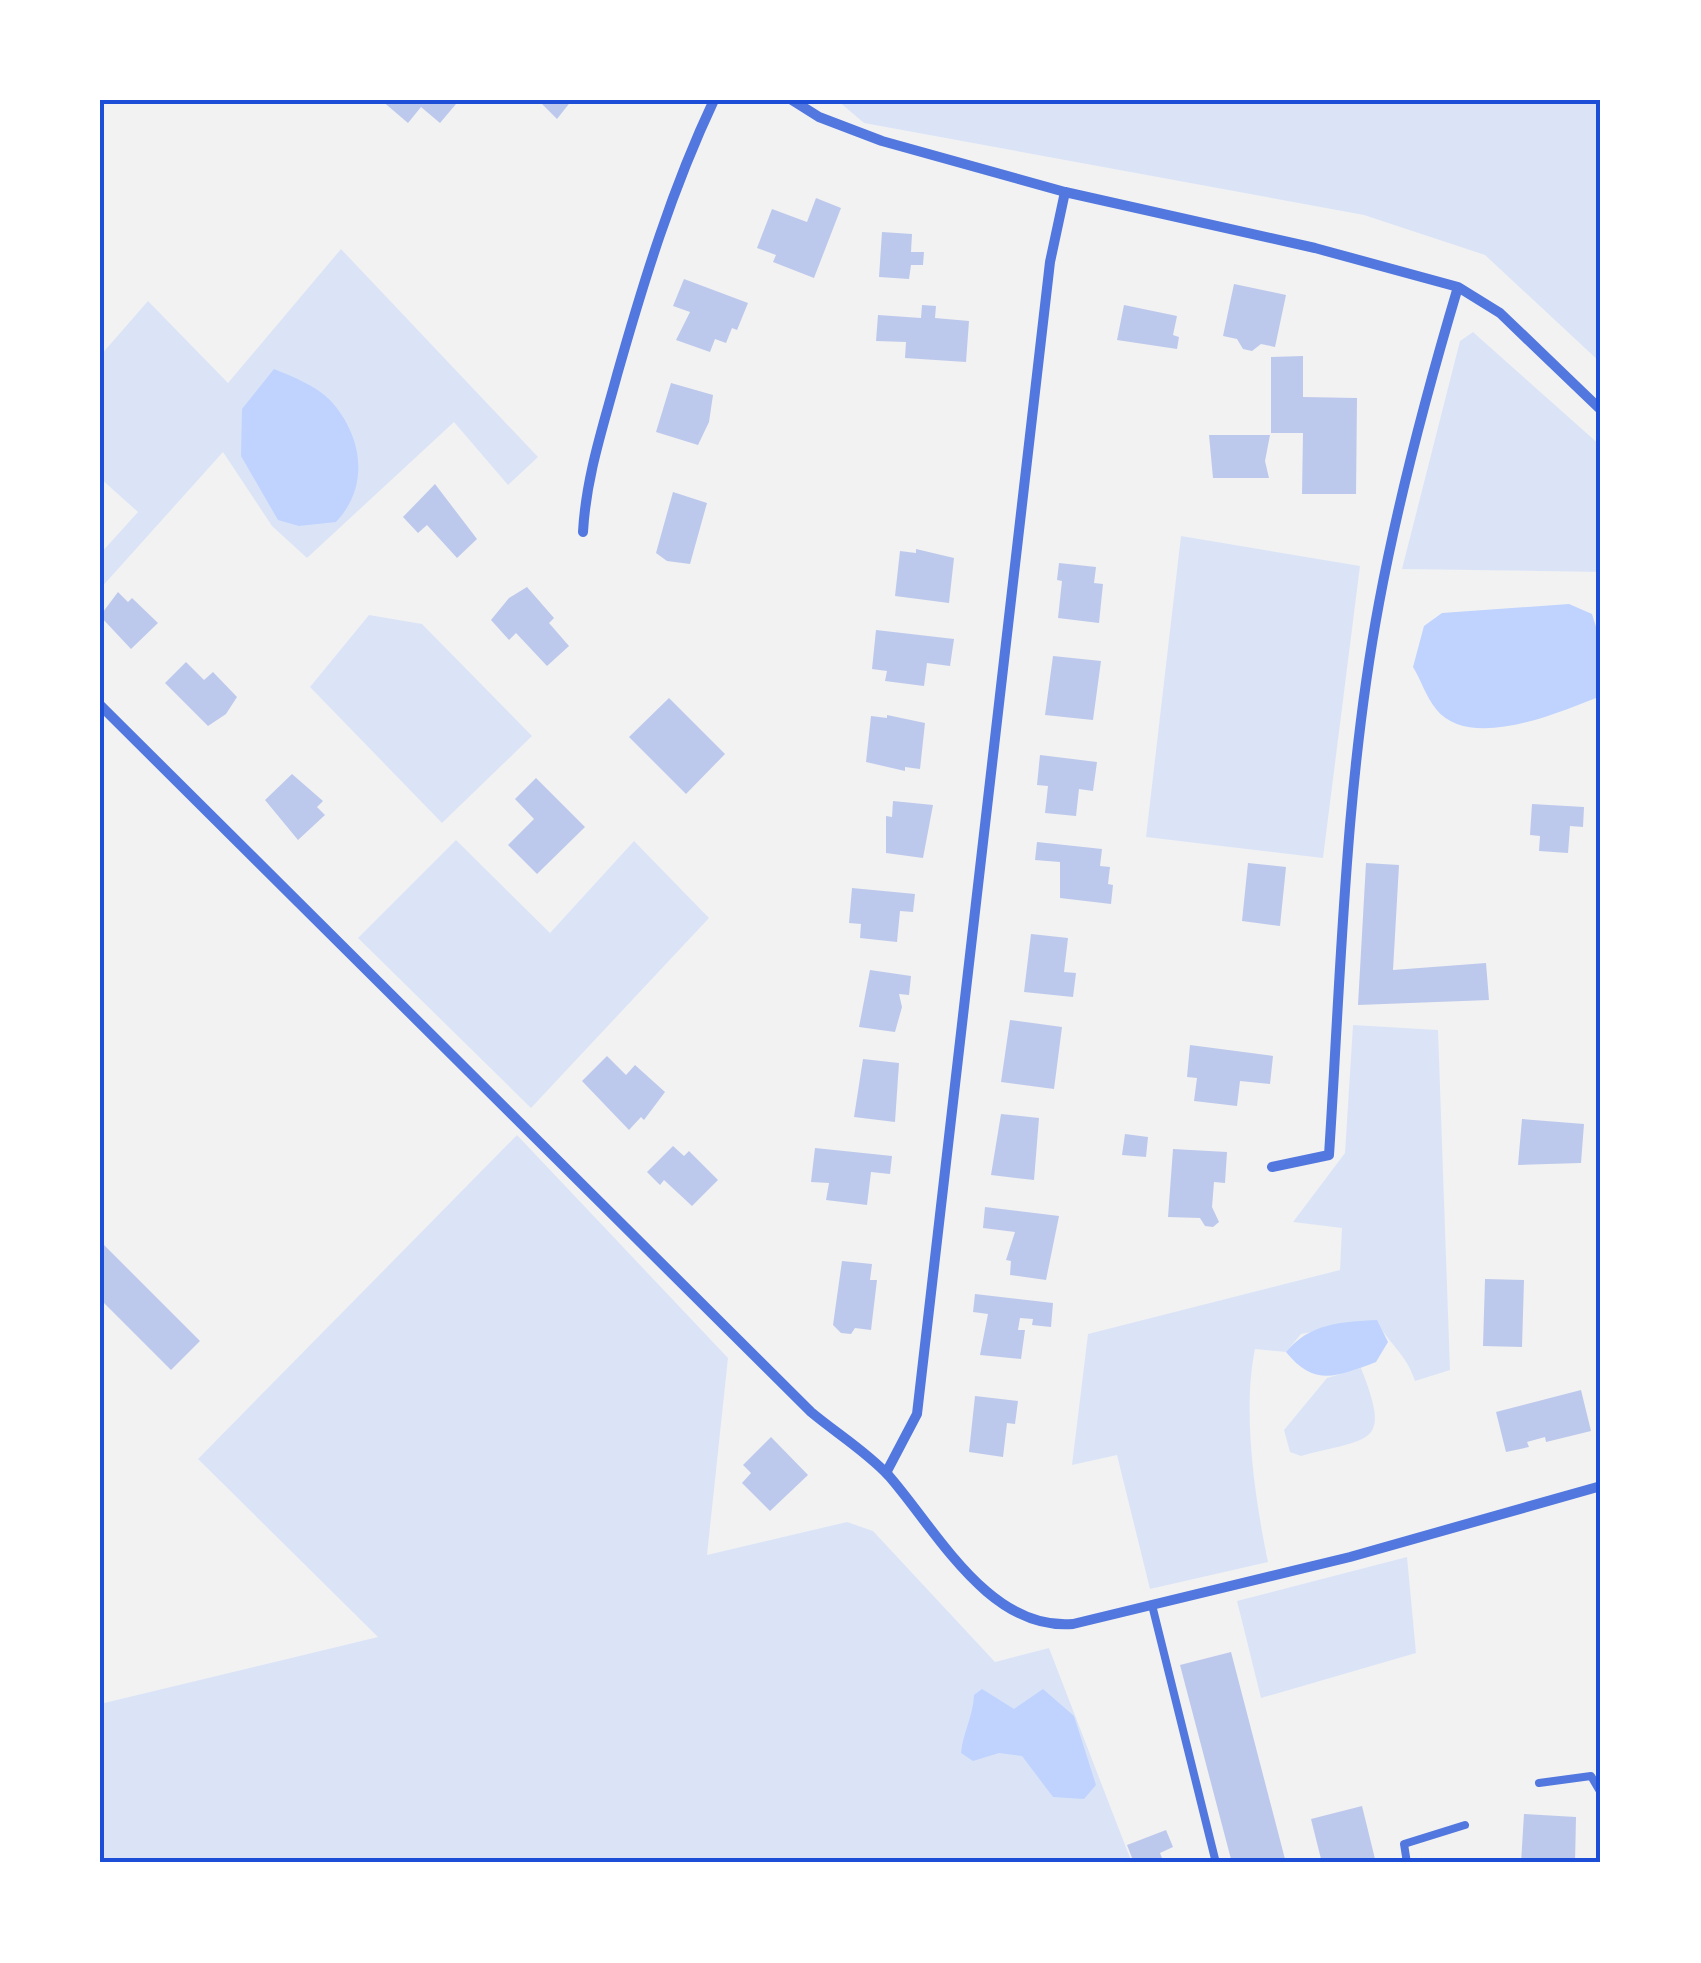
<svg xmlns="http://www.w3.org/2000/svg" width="1701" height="1963" font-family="'Fira Sans',sans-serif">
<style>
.green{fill:#dbe4f7}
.water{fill:#bfd3fe}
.building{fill:#bdc9ec}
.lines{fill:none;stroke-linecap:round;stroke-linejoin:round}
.service{stroke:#5277de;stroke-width:8}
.minor{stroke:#5277de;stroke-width:10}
.neatline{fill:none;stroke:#1d4ed8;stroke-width:4}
</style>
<rect width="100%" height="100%" fill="#f2f2f2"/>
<!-- green -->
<path class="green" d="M837 100H1601V363L1485 255 1364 215 864 123Z
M341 249 538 457 508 485 454 422 307 558 272 526 223 452 100 589V554L138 512 100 478V356L148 301 228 383Z
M1473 332 1601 446V572L1402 569 1460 341Z
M1181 536 1360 566 1323 858 1146 837Z
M369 615 422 624 532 736 442 823 310 687Z
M456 840 550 933 634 841 709 918 531 1108 358 938Z
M1353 1025 1438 1030 1450 1370 1415 1381C1406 1353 1390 1346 1376 1320L1301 1334 1286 1352 1255 1349C1242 1412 1255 1499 1268 1562L1150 1589 1117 1455 1072 1465 1088 1334 1340 1270 1342 1228 1293 1222 1345 1153Z
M517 1135 728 1358 707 1555 847 1522 873 1531 995 1662 1049 1648 1132 1863H100V1704L378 1637 198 1459Z
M1361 1368C1392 1447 1371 1437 1301 1456L1290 1452 1284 1430 1327 1378Z
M1407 1557 1416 1653 1261 1698 1237 1601Z"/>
<!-- water -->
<path class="water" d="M274 369C293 377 315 385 330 400 363 436 370 486 336 522L299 526 278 520 241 456 242 409Z
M1569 604 1592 614 1601 643V696C1560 712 1470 752 1436 709 1426 697 1421 680 1413 667L1424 626 1442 613Z
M1377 1320 1388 1342 1376 1362C1338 1376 1315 1388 1286 1352 1310 1323 1341 1322 1377 1320Z
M982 1689 1014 1709 1043 1689 1074 1716 1096 1785 1084 1799 1053 1797 1022 1756 999 1753 973 1761 961 1753C963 1732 973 1717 974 1695Z"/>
<!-- building -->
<path class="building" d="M381 100H452L456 104 440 123 421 107 408 123Z
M538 100H572L557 119Z
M816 198 841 208 814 278 773 262 776 255 757 248 772 209 807 222Z
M882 232 912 234 911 252H924L923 265H911L909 279 879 277Z
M684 279 748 303 737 330 732 328 726 343 715 339 710 352 676 340 690 312 673 306Z
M1234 284 1286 295 1275 347 1261 344 1252 351 1243 349 1237 339 1223 336Z
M922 305 936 306 935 318 969 321 966 362 905 358 906 342 876 341 878 315 921 318Z
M1124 305 1177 316 1173 335 1179 337 1177 349 1117 340Z
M1303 356V397L1357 398 1356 494H1302L1303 433H1271V357Z
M671 383 713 395 709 422 698 445 656 432Z
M1209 435H1270L1265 461 1269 478H1213Z
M435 484 477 539 457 558 427 525 418 533 403 517Z
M673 492 707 503 690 564 667 561 656 553Z
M916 549 954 558 949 603 895 596 900 551 916 553Z
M1059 563 1096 567 1094 583 1103 584 1099 623 1058 618 1062 581 1057 580Z
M527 587 554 618 549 623 569 646 547 666 516 633 509 640 491 620 509 598Z
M118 592 128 602 132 598 158 623 131 649 100 616Z
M876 630 954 639 950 666 927 663 924 686 885 681 887 671 872 669Z
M1053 656 1101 661 1093 720 1045 715Z
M186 662 204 680 213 672 237 697 226 714 208 726 165 683Z
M669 698 725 754 686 794 629 737Z
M887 715 925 723 920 769 905 767V771L866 762 871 716 887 718Z
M1040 755 1097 762 1093 791 1079 789 1076 816 1045 813 1048 786 1037 785Z
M292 774 323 801 317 807 325 815 298 840 265 800Z
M536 778 585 827 537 874 508 845 534 819 515 799Z
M893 801 933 805 923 858 886 853V816L892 817Z
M1532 804 1584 807 1583 827 1570 826 1568 853 1539 851 1540 836 1530 835Z
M1037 842 1102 849 1100 866 1110 867 1108 884 1113 885 1111 904 1060 898V862L1035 860Z
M1248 863 1286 867 1280 926 1242 921Z
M1366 863 1399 865 1393 970 1486 963 1489 1000 1358 1005Z
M852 888 915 894 913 912 900 911 897 942 860 938 861 924 849 923Z
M1031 934 1068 938 1064 972 1076 973 1073 997 1024 992Z
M870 970 911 976 909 995 899 994 902 1007 895 1032 859 1027Z
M1010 1020 1062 1027 1054 1089 1001 1082Z
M1190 1045 1273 1056 1270 1084 1240 1081 1237 1106 1194 1101 1197 1078 1187 1077Z
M607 1056 626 1075 635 1065 665 1092 644 1120 641 1117 629 1130 582 1081Z
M863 1059 899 1063 895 1122 854 1117Z
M1001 1114 1039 1118 1034 1180 991 1175Z
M1522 1119 1584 1124 1581 1163 1518 1165Z
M1125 1134 1148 1137 1146 1157 1122 1155Z
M673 1146 684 1156 689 1151 718 1180 692 1206 664 1180 660 1185 647 1172Z
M815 1148 892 1156 890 1174 871 1172 867 1205 826 1200 829 1183 811 1182Z
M1173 1149 1227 1152 1225 1183 1214 1182 1212 1207 1219 1222 1213 1227 1205 1226 1200 1218 1168 1217Z
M985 1207 1059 1216 1046 1280 1010 1275 1011 1261 1006 1260 1015 1232 983 1228Z
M100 1241 200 1341 171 1370 100 1299Z
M842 1261 872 1264 870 1280H877L871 1330 855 1328 851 1334 841 1333 833 1325Z
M1485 1279 1524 1280 1522 1347 1483 1346Z
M975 1294 1053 1303 1051 1327 1032 1325 1033 1319 1020 1318 1018 1330H1025L1021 1359 980 1355 988 1314 973 1312Z
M1581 1390 1591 1431 1546 1442 1545 1437 1527 1442 1529 1447 1506 1452 1496 1412Z
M975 1396 1018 1401 1015 1424 1007 1423 1003 1457 969 1452Z
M771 1437 808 1475 770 1511 742 1483 751 1473 743 1465Z
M1231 1652 1286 1863H1232L1180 1665Z
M1362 1806 1376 1863H1322L1311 1819Z
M1524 1814 1576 1817 1575 1863H1521Z
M1166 1830 1173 1847 1160 1853 1164 1863H1134L1127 1845Z"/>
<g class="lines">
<!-- service -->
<path class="service" d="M1152 1605 1216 1863
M1539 1783 1591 1776 1601 1793
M1407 1863 1404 1844 1465 1825"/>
<!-- minor -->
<path class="minor" d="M792 100 819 117 882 141 1065 192 1315 248 1458 287 1500 313 1601 410
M583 532C586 477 603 427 617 375 644 280 672 189 714 100
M100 705 811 1412C836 1433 867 1452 889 1476 937 1531 989 1631 1073 1624L1350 1557 1601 1486
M1272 1167 1329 1155C1341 972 1345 785 1379 603 1399 496 1427 391 1458 287
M886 1473 917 1414 1050 262 1065 192"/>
</g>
<!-- border -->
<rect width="1701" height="1963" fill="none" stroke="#ffffff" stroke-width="205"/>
<rect x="102" y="102" width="1496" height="1758" class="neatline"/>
</svg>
